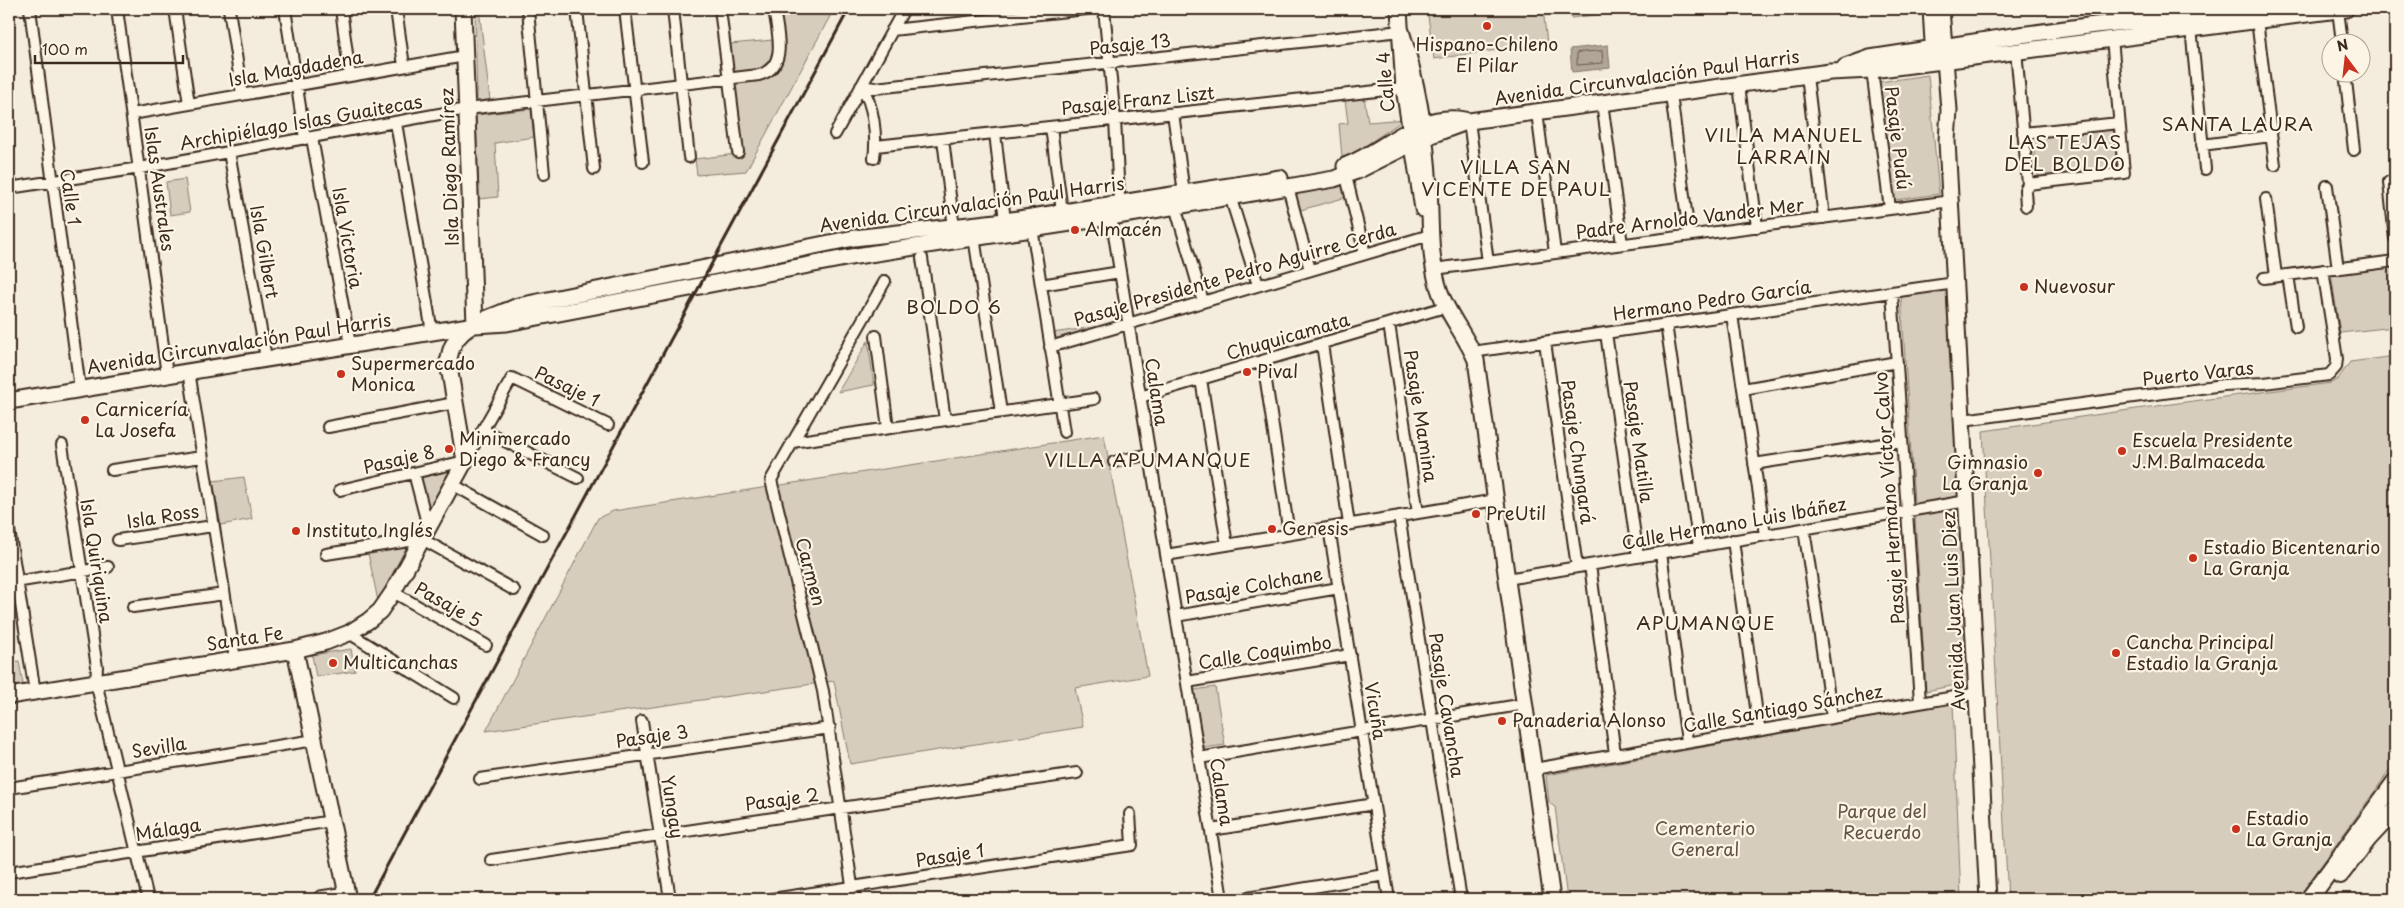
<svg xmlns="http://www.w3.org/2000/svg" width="2404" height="908" font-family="'Playpen Sans',sans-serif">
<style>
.green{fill:#d6cdbd;stroke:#887c6e}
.water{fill:#b0a596;stroke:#817466}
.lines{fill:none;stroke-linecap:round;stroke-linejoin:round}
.shore{stroke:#6a5b4e;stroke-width:1}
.street-casing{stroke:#3b2a1e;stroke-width:14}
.secondary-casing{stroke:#3b2a1e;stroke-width:19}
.primary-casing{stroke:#3b2a1e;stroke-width:20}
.street{stroke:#fcf5e5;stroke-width:10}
.secondary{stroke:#fcf5e5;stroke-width:15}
.primary{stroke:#fcf5e5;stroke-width:16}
.rail{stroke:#3b2a1e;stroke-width:3}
.poi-dot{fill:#c8321e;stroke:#fcf5e5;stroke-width:2}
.labels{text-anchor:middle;stroke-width:4.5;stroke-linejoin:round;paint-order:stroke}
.street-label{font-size:18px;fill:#3b2a1e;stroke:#fcf5e5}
.poi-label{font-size:18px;fill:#3b2a1e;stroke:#fcf5e5;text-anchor:start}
.park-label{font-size:18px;fill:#625346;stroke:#fcf5e5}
.neighbourhood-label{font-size:19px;letter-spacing:1px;fill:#3b2a1e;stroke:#fcf5e5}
</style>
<rect width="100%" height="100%" fill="#f4eddd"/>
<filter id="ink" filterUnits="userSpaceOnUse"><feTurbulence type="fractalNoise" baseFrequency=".02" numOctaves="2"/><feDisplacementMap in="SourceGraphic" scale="10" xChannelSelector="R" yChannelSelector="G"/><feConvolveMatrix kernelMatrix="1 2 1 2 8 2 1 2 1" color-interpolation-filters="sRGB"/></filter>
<g filter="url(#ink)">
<!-- green -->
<path class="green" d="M475 9H479L490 100 477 101Z
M779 9H834L746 171 697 175 695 159 744 153 730 44 784 39Z
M1427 9H1543L1547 43 1434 59Z
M1570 9H1609V13L1571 18Z
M1928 75 1939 194 1895 200 1879 82Z
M1364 97 1368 122 1405 119 1350 156 1342 157 1339 124 1348 123 1345 100Z
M531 109 534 137 495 143 498 197 479 199 476 115Z
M2108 126 2114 130 2117 166 2114 169 2040 177 2037 174 2032 137 2036 133Z
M185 179 190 212 170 215 166 182Z
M1341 181 1347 197 1297 211 1290 190Z
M2393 265 2395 285V327L2340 333 2331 273Z
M1946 288 1971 682 1926 691 1901 295Z
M1101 326 1053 340 1052 333Z
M868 341 874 385 838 392Z
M2395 356V763L2297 899H2008L1983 431 2178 403 2331 383 2338 379 2350 362Z
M1104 435 1148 676 1075 688 1083 727 850 764 834 681 486 731 598 518 613 511Z
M454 470 428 517 420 478Z
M244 477 252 519 221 525 213 481Z
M408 544 378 601 368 553Z
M351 649 355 671 316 677 312 655Z
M19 661 24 690 9 692V662Z
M1215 687 1225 745 1204 748 1194 690Z
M1953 703 1961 899H1567L1555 807 1549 803 1546 775Z"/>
<!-- water -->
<path class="water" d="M1608 45 1610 68 1572 72 1570 49Z"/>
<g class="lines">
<!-- shore -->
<path class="shore" d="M1602 51 1603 63 1577 65V53Z"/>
<defs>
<path id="street" d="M30 9 80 389
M117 9 167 375
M175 9 189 104
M229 9 242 94
M285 9 305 139
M341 9 350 76
M396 9 404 66
M577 9 594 169
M625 9 643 162
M673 9 689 157
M720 9 738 152
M1104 9 1115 120 1119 197V204L1111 216 1222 899
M528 10 544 174
M2338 10 2342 42
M2257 20 2275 165
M2191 28 2205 169
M892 30 1086 9
M2016 50 2028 184 2025 190 2026 206
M1872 70 1890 209
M2345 72 2354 150
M1807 76 1824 218
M1739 85 1757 227
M861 86 875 88 1401 31
M861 86C874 104 877 137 874 158
M1671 94 1689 235
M1602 103 1622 244
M1537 112 1555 253
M1173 113 1184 193
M132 114 465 56
M1469 121 1488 262
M396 123 432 332
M1051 127 1062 212
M995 133 1005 221
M2023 133 2119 123
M835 134 904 9
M312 138 350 344
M943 139 954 228
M2202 145 2271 136
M876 146 1404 88
M229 152 266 358
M1346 176 1365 254
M2389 182 2395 238
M2028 184 2124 173 2112 38
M2327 186 2338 269
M1288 187 1310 270
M9 188 140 168 467 109 759 75C789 67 777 31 774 9
M1230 196 1258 285
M2266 199 2276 276
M1175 206 1203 302
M1032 228 1064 432
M974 237 1001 412
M922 258 945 420
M1434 269 1951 201
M2288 275 2296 327
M2264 278 2395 261
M1041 285 1120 272
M1892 292 1920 702
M1732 315 1765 535
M1389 324 1418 513
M1666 324 1699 546
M1606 333 1638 557
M876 336 888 428
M1545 342 1577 567
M1322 344 1349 524
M1050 347 1430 235
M1472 352 1955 283
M1263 361 1289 534
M189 371 235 659
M1201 379 1227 545
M1743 389 1897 362
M1140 397 1445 307
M1963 420 2223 385 2264 383 2329 375 2336 367 2337 359 2323 270
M328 427 455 403
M483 430 578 478
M792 442 1094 399
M62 445 97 667 96 682 148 899
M1114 462 1150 454
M1754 464 1902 441
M112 470 202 457
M414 473 428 527
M452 484 543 535
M340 490 465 461 512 378 608 425
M1399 516 1461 899
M1329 528 1389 899
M1804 529 1832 717
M9 530 35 692
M118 540 213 526
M1733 540 1759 729
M1661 553 1687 741
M326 554 422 539 514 590
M1166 555 1496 500
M1590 565 1615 754
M1507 579 1967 501
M9 583 108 567
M393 592 486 645
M133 607 224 594
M1176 616 1339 588
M349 633 454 698
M1187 682 1350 655
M642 721 670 899
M1199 758 1525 704
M1534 769 1978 693
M480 779 830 728
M9 788 315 740
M1211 830 1374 804
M491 860 1077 773
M9 872 332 821
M772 899 1132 845 1130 814
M854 899 823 691 771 480 885 281
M1241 899 1385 875"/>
<path id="secondary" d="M463 9 475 325
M1399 9 1404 88 1423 209
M1931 9 1934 58
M1941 9 1949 110 1947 141 1988 899
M1401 31C1417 81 1426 135 1429 188 1431 220 1429 251 1437 282 1444 311 1465 333 1476 360L1552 899
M1845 67 1870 58 2020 35 2095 25 2258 9
M1345 166C1386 151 1417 111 1465 120
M449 371C445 326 485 321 518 306L854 238 1005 221 1280 178
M9 401 432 332 475 325 507 323 856 256 1136 213 1334 179 1357 171 1423 138 1469 121 1830 72 1872 70 2346 9
M295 650 348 899
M9 696 295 650 326 642 349 633 368 621 380 611 393 592 465 461 448 361
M321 899 347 895"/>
<path id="primary" d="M2340 875 2368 839 2395 810
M2309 899 2395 782"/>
</defs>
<!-- street casing -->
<use href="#street" class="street-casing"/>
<!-- secondary casing -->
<use href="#secondary" class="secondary-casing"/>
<!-- primary casing -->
<use href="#primary" class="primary-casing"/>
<!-- street -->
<use href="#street" class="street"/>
<!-- secondary -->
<use href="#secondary" class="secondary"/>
<!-- primary -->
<use href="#primary" class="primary"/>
<!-- rail -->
<path class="rail" d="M369 899 849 9"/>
</g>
</g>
<!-- markers -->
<g class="poi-dot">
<circle cx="1487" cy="26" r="5"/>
<circle cx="1075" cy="230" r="5"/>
<circle cx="2024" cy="287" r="5"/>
<circle cx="1247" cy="372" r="5"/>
<circle cx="341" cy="374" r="5"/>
<circle cx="85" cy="420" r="5"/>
<circle cx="449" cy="449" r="5"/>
<circle cx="2122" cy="451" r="5"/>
<circle cx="2038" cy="473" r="5"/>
<circle cx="1476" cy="514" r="5"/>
<circle cx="1272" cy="529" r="5"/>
<circle cx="296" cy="531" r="5"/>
<circle cx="2193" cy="558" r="5"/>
<circle cx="2116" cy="653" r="5"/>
<circle cx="333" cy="663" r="5"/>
<circle cx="1502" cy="721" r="5"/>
<circle cx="2236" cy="829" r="5"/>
</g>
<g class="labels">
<!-- street labels -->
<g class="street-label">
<text transform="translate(1130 45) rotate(-6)" y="6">Pasaje 13</text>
<text transform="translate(296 69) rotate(-10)" y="6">Isla Magdadena</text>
<text transform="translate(1647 78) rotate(-8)" y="6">Avenida Circunvalación Paul Harris</text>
<text transform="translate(1386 82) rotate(-95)" y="6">Calle 4</text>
<text transform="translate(1138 101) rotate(-6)" y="6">Pasaje Franz Liszt</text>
<text transform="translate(301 123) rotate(-10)" y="6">Archipiélago Islas Guaitecas</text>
<text transform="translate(1897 138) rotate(83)" y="6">Pasaje Pudú</text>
<text transform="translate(450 167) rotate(-92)" y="6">Isla Diego Ramírez</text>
<text transform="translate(159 189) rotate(82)" y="6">Islas Australes</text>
<text transform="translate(70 197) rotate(82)" y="6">Calle 1</text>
<text transform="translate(972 205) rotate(-8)" y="6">Avenida Circunvalación Paul Harris</text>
<text transform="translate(1690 219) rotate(-7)" y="6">Padre Arnoldo Vander Mer</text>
<text transform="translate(347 238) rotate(80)" y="6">Isla Victoria</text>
<text transform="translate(264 252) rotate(80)" y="6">Isla Gilbert</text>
<text transform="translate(1235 275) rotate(-16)" y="6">Pasaje Presidente Pedro Aguirre Cerda</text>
<text transform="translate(1712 301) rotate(-8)" y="6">Hermano Pedro García</text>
<text transform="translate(1288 337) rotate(-16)" y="6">Chuquicamata</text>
<text transform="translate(239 344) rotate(-9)" y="6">Avenida Circunvalación Paul Harris</text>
<text transform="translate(2198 374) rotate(-6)" y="6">Puerto Varas</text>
<text transform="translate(567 387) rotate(26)" y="6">Pasaje 1</text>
<text transform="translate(1156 392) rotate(81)" y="6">Calama</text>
<text transform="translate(1420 416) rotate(81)" y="6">Pasaje Mamina</text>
<text transform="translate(1638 442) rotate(82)" y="6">Pasaje Matilla</text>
<text transform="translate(1577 452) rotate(82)" y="6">Pasaje Chungará</text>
<text transform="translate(399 460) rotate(-13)" y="6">Pasaje 8</text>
<text transform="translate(1890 498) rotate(-94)" y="6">Pasaje Hermano Víctor Calvo</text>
<text transform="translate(163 517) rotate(-9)" y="6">Isla Ross</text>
<text transform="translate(1734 524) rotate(-10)" y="6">Calle Hermano Luis Ibáñez</text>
<text transform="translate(96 561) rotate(81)" y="6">Isla Quiriquina</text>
<text transform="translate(810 572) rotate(75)" y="6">Carmen</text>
<text transform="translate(1254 586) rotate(-10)" y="6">Pasaje Colchane</text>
<text transform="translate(448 605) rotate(29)" y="6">Pasaje 5</text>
<text transform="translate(1954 611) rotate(-93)" y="6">Avenida Juan Luis Diez</text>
<text transform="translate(245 639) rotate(-9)" y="6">Santa Fe</text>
<text transform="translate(1265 653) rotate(-9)" y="6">Calle Coquimbo</text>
<text transform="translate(1446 705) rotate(81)" y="6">Pasaje Cavancha</text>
<text transform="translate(1783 709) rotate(-10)" y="6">Calle Santiago Sánchez</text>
<text transform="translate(1375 711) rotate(81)" y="6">Vicuña</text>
<text transform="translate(652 737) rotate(-8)" y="6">Pasaje 3</text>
<text transform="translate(159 748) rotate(-9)" y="6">Sevilla</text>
<text transform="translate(1221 792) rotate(81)" y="6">Calama</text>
<text transform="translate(782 800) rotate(-8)" y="6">Pasaje 2</text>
<text transform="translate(672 807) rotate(81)" y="6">Yungay</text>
<text transform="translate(168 830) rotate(-9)" y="6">Málaga</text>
<text transform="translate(950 856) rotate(-9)" y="6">Pasaje 1</text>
</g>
<!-- poi labels -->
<g class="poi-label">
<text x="1487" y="51" text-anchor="middle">Hispano-Chileno<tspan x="1487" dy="21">El Pilar</tspan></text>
<text x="1085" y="236">Almacén</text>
<text x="2034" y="293">Nuevosur</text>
<text x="351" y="370">Supermercado<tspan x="351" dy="21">Monica</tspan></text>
<text x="1257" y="378">Pival</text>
<text x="95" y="416">Carnicería<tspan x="95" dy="21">La Josefa</tspan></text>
<text x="459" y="445">Minimercado<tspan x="459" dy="21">Diego &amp; Francy</tspan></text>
<text x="2132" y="447">Escuela Presidente<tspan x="2132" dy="21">J.M.Balmaceda</tspan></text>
<text x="2028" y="469" text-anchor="end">Gimnasio<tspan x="2028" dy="21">La Granja</tspan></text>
<text x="1486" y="520">PreUtil</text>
<text x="1282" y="535">Genesis</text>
<text x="306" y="537">Instituto Inglés</text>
<text x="2203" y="554">Estadio Bicentenario<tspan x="2203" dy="21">La Granja</tspan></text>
<text x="2126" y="649">Cancha Principal<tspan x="2126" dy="21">Estadio la Granja</tspan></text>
<text x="343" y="669">Multicanchas</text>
<text x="1512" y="727">Panaderia Alonso</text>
<text x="2246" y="825">Estadio<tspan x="2246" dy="21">La Granja</tspan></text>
</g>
<!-- park labels -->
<g class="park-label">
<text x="1882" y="818">Parque del<tspan x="1882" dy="21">Recuerdo</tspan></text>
<text x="1705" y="835">Cementerio<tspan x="1705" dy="21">General</tspan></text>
</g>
<!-- neighbourhood labels -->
<g class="neighbourhood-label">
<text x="2238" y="131">SANTA LAURA</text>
<text x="1784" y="142">VILLA MANUEL<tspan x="1784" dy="22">LARRAIN</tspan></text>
<text x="2065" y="149">LAS TEJAS<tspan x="2065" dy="22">DEL BOLDO</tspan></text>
<text x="1516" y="174">VILLA SAN<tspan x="1516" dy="22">VICENTE DE PAUL</tspan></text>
<text x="954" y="314">BOLDO 6</text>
<text x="1148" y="467">VILLA APUMANQUE</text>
<text x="1706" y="630">APUMANQUE</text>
</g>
</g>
<!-- margin -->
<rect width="2404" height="908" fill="none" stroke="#fcf5e5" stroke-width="30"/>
<rect x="15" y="15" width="2374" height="878" fill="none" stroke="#3b2a1e" stroke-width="2" filter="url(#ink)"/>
<!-- north arrow -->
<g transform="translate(2346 58) rotate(345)"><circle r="24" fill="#fcf5e5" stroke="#afa495"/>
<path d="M0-4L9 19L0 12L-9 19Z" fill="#c8321e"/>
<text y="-8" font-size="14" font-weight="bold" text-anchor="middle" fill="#3b2a1e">N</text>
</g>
<!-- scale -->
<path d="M35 55v8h148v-8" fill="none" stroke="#3b2a1e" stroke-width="2.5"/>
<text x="42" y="55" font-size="15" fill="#3b2a1e" stroke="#fcf5e5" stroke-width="4" paint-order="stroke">100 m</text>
</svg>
